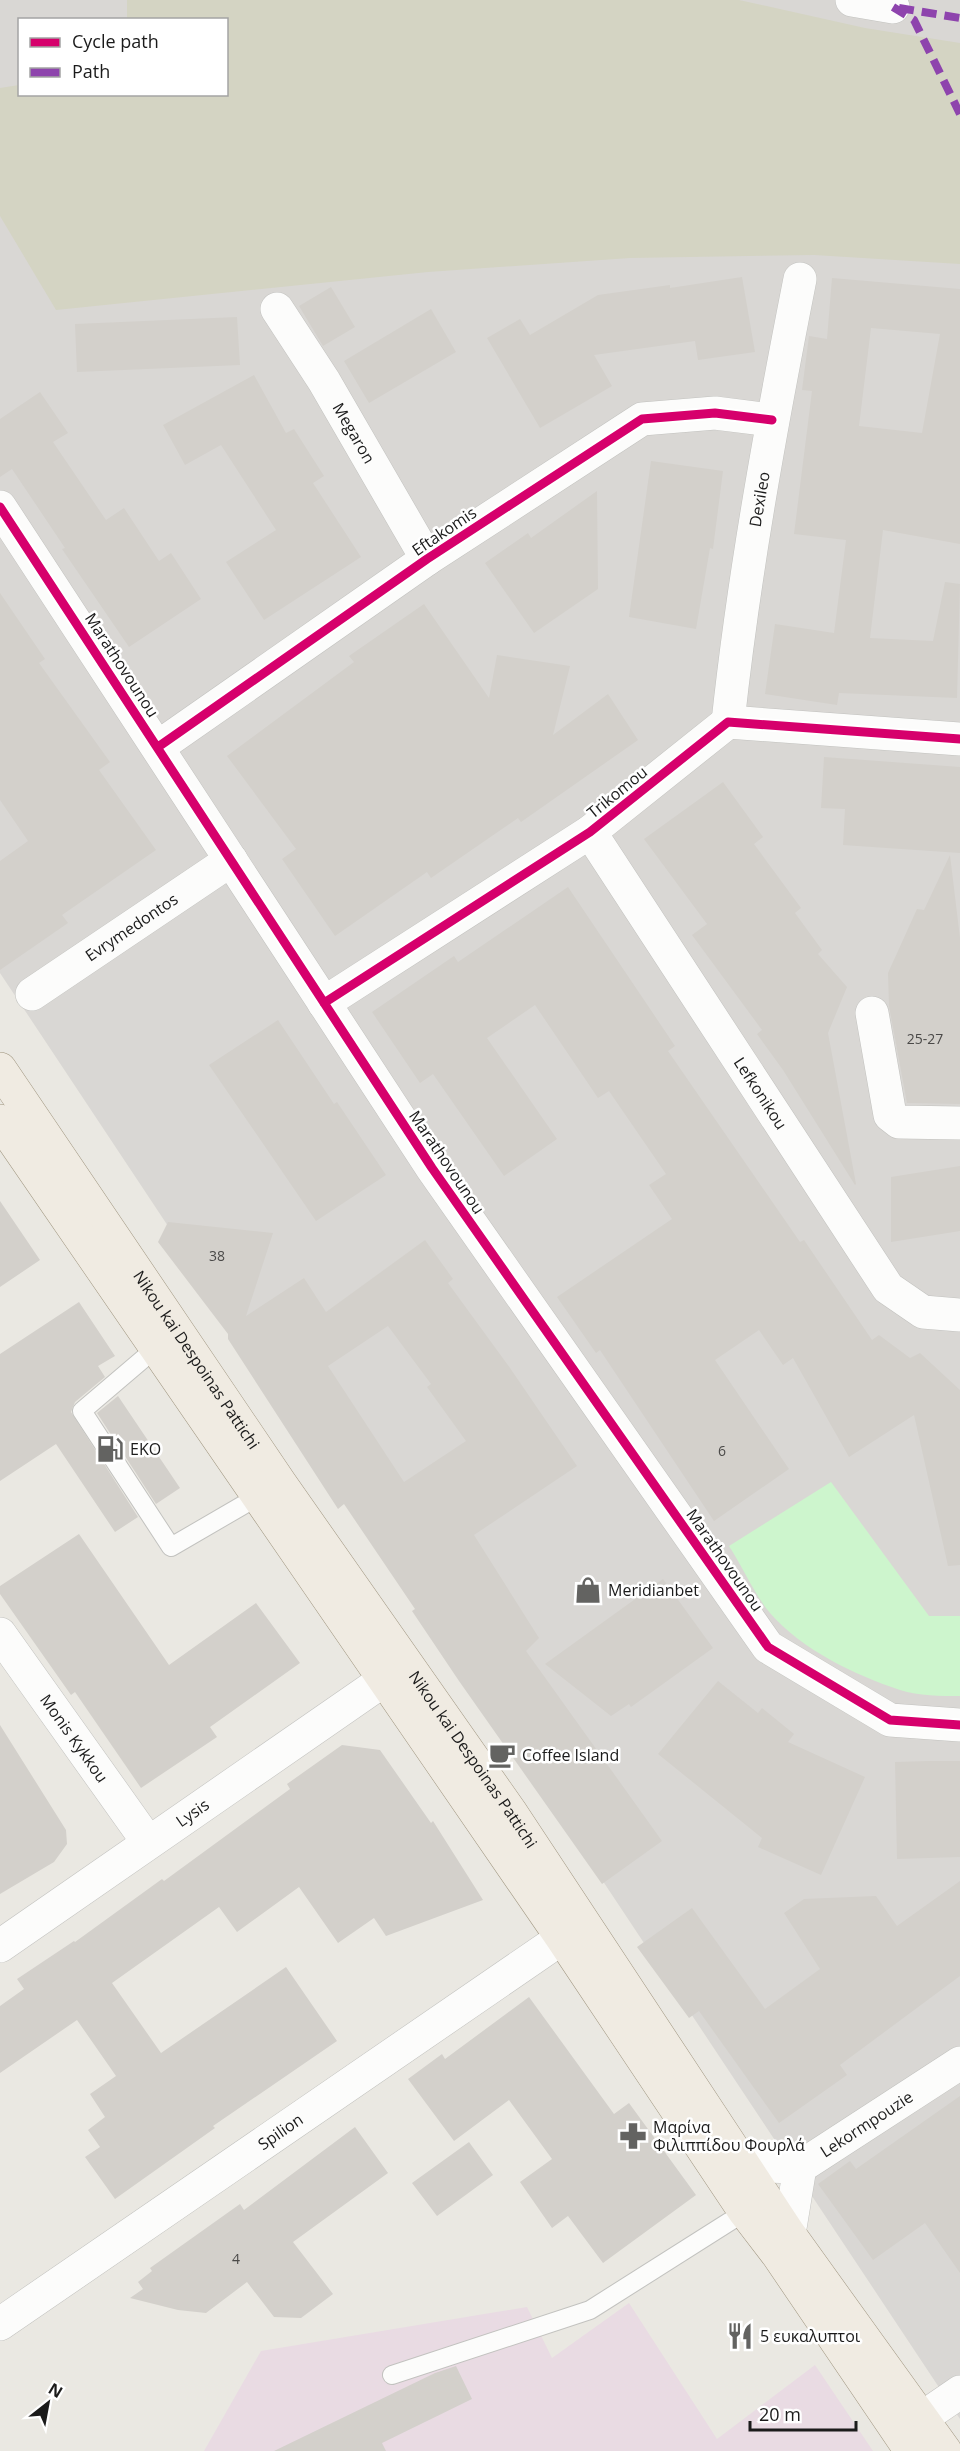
<svg xmlns="http://www.w3.org/2000/svg" width="960" height="2451" font-family="'Open Sans',sans-serif">
<style>
.residential{fill:#d9d7d4;fill-rule:evenodd}
.industrial{fill:#e9dbe3}
.construction{fill:#d4d4c3}
.park{fill:#cdf5cd}
.building{fill:#d3d0cb;fill-rule:evenodd}
.lines{fill:none;stroke-linecap:round;stroke-linejoin:round}
.service-casing{stroke:#c2c2bf;stroke-width:20}
.minor-casing{stroke:#c2c2bf;stroke-width:34}
.primary-casing{stroke:#a09680;stroke-width:34}
.service{stroke:#fcfcfb;stroke-width:18}
.minor{stroke:#fcfcfb;stroke-width:33}
.primary{stroke:#f0ebe2;stroke-width:33}
.quiet{stroke:#8e44ad;stroke-width:8;stroke-dasharray:15 8;stroke-linecap:butt}
.cycleway-casing{stroke:#fff;stroke-width:13}
.cycleway{stroke:#d6006c;stroke-width:9}
.labels{text-anchor:middle;stroke-width:5;stroke-linejoin:round;paint-order:stroke}
.number-label{font-size:14px;fill:#4a4948}
.street-label{font-size:16px;fill:#1b1b1b;stroke:#fff}
.poi-label{font-size:16px;fill:#1b1b1b;stroke:#fff;text-anchor:start}
</style>
<rect width="100%" height="100%" fill="#eae8e2"/>
<!-- residential -->
<path class="residential" d="M0 0H960V2419L0 973ZM20 20H226V94H20Z"/>
<!-- industrial -->
<path class="industrial" d="M629 2303 717 2439 815 2365 873 2451H204L261 2351 527 2307 552 2358Z"/>
<!-- construction -->
<path class="construction" d="M127 0H739L865 28 960 43V264L814 255 630 258 428 272 56 310 0 216V88L19 85 20 94H226V20L127 19Z"/>
<!-- park -->
<path class="park" d="M831 1482 929 1616H960V1696C941 1696 919 1696 900 1690 855 1675 802 1650 770 1613 755 1595 742 1566 729 1546Z"/>
<!-- building -->
<path class="building" d="M742 277 755 352 698 360 695 341 594 355 612 386 540 428 487 338 520 319 530 335 598 295 670 285V288Z
M832 278 960 289V544L883 530 870 638 933 641 945 582 960 584 957 698 839 693 837 705 765 694 775 624 834 633 846 540 794 534 812 391 802 390 809 336 827 339ZM871 328 940 334 922 433 859 426Z
M331 287 355 327 323 346 299 306Z
M431 309 456 352 369 403 344 361Z
M237 317 240 365 77 372 75 324Z
M254 375 286 433 294 429 324 476 313 483 361 557 264 620 226 562 276 530 221 445 185 465 163 425Z
M40 392 68 433 53 442 106 520 124 508 159 561 171 553 201 599 129 647 62 549 65 548 12 469 0 477V419Z
M651 461 723 471 713 549 710 548 696 629 629 617Z
M597 491 598 589 534 633 485 563 528 533 531 538Z
M0 593 45 659 39 663 110 762 99 770 156 850 62 915 68 923 0 970V861L28 841 0 800Z
M424 604 489 698 497 655 570 666 553 735 608 694 638 740 521 822 518 818 431 878 427 872 335 936 282 859 296 849 227 756 354 662 349 656Z
M824 757 960 767V853L843 845 845 809 821 808Z
M723 782 763 837 754 844 801 908 795 913 822 950 818 954 847 987 828 1033 856 1184 855 1185 783 1070 757 1034 762 1030 692 935 707 924 644 839Z
M950 855 960 938V1104L907 1103 889 1006 888 973 917 909 924 910Z
M568 887 675 1046 668 1051 800 1242 804 1240 872 1340 879 1335 910 1358 920 1353 960 1390V1565L948 1566 914 1415 849 1457 793 1358 783 1365 759 1330 715 1360 789 1469 714 1521 600 1350 596 1353 557 1297 672 1219 649 1185 666 1174 609 1091 598 1098 535 1005 487 1038 557 1139 504 1176 433 1074 420 1083 372 1012 454 956 458 962Z
M278 1020 334 1104 337 1102 386 1175 316 1221 209 1065Z
M960 1166V1231L891 1242V1177Z
M0 1201 40 1260 0 1287Z
M168 1222 273 1233 246 1316 304 1278 326 1312 425 1240 453 1279 448 1283 510 1368 577 1466 474 1535 539 1638 526 1651 662 1841 602 1884 459 1681 412 1611 415 1609 344 1504 338 1509 228 1339V1334L158 1242ZM388 1326 431 1384 427 1387 466 1441 404 1482 328 1366Z
M79 1302 115 1356 98 1366 105 1377 75 1402 71 1412 138 1517 115 1532 56 1444 0 1481V1354Z
M118 1396 180 1488 156 1504 97 1413Z
M79 1534 169 1665 256 1603 300 1663 210 1727 217 1737 141 1788 75 1692 71 1695 0 1594V1586Z
M663 1579 713 1648 631 1707 629 1704 611 1716 545 1664Z
M718 1681 758 1713 762 1708 794 1734 788 1742 865 1777 821 1875 758 1847 762 1838 658 1754Z
M0 1725 66 1830 67 1844 54 1862 0 1894Z
M342 1745 380 1750 431 1823 433 1821 483 1900 386 1936 374 1918 338 1943 299 1887 237 1932 219 1907 112 1983 161 2053 286 1967 337 2041 213 2126 215 2128 115 2199 85 2157 100 2147 88 2130 105 2117 90 2094 116 2076 77 2020 0 2073V2006L24 1989 17 1979 74 1941 75 1942 162 1879 164 1881 290 1789 287 1784Z
M929 1761H960V1857L897 1859 895 1762Z
M960 1881V1976L840 2065 847 2075 779 2123 699 2011 689 2018 637 1947 692 1908 765 2009 820 1969 784 1913 804 1899 876 1896 897 1926Z
M529 1997 614 2114 629 2103 696 2195 603 2263 568 2216 552 2228 520 2182 552 2159 509 2100 454 2141 408 2079 442 2054 445 2059Z
M960 2096V2273L925 2223 873 2260 818 2184 850 2161 856 2169Z
M355 2127 388 2173 293 2242 333 2294 301 2318 274 2317 247 2282 206 2313 178 2310 130 2298 143 2289 138 2282 152 2271 150 2268 240 2204 244 2210Z
M469 2142 493 2175 437 2216 412 2183Z
M456 2366 472 2399 382 2443 386 2451H274L435 2373Z"/>
<g class="lines">
<defs>
<path id="service" d="M156 1348 82 1411 171 1547 257 1497
M392 2375 590 2310 751 2208"/>
<g id="minor">
<path d="M852 0 893 7"/>
<path id="s1" d="M277 309 324 381 427 559"/>
<path d="M0 507 432 1168 768 1647 890 1720 960 1725"/>
<path id="s2" d="M728 722C744 573 771 426 800 279"/>
<path d="M158 747 427 559 642 419 715 413 772 420"/>
<path id="s3" d="M590 832 888 1288 923 1312 960 1315"/>
<path id="s4" d="M32 994 231 860"/>
<path d="M324 1003 590 832 728 722 960 739"/>
<path d="M872 1013 890 1115 899 1122 960 1123"/>
<path id="s5" d="M0 1634 148 1842"/>
<path id="s6" d="M0 1946 384 1680"/>
<path d="M721 2165 800 2167"/>
<path id="s7" d="M789 2234 800 2167 960 2063"/>
<path id="s8" d="M0 2324 562 1938"/>
<path d="M922 2418 960 2392"/>
</g>
<g id="primary">
<path id="s9" d="M0 1069 280 1483 512 1814 789 2234 945 2451"/>
<path d="M0 1121 562 1938 745 2212 778 2255 911 2451"/>
</g>
</defs>
<!-- service casing -->
<use href="#service" class="service-casing"/>
<!-- minor casing -->
<use href="#minor" class="minor-casing"/>
<!-- primary casing -->
<use href="#primary" class="primary-casing"/>
<!-- service -->
<use href="#service" class="service"/>
<!-- minor -->
<use href="#minor" class="minor"/>
<!-- primary -->
<use href="#primary" class="primary"/>
<!-- quiet -->
<path class="quiet" d="M893 7 914 20 960 114
M899 8 960 18"/>
<defs>
<path id="cycleway" d="M0 507 432 1168 768 1647 890 1720 960 1725
M158 747 427 559 642 419 715 413 772 420
M324 1003 590 832 728 722 960 739"/>
</defs>
<!-- cycleway casing -->
<use href="#cycleway" class="cycleway-casing"/>
<!-- cycleway -->
<use href="#cycleway" class="cycleway"/>
</g>
<!-- icons -->
<defs>
<symbol id="fuel-bare" viewBox="-9 -9 18 18"><path d="M-5.5-6h7V0h2V4h1.3V-2.5L3-4.5l.8-.8L6-3V5H2.5V1h-1V6h-7ZM-4.2-4.7v3.2H.2V-4.7Z" fill="#636361" stroke="#fff" stroke-width="2.5" paint-order="stroke"/></symbol>
<symbol id="shop-bare" viewBox="-9 -9 18 18"><path d="M-5-2.5h2.3a2.7 3.5 0 0 1 5.4 0H5L5.5 6h-11ZM-1.5-2.5h3a1.5 2.3 0 0 0-3 0Z" fill="#636361" stroke="#fff" stroke-width="2.5" paint-order="stroke"/></symbol>
<symbol id="cafe-bare" viewBox="-9 -9 18 18"><path d="M-5.5-4.5H6V0H3Q3 3.5 0 3.5H-2.5Q-5.5 3.5-5.5 0ZM3-3.2v2h1.7v-2ZM-6 4.5H4V6H-6Z" fill="#636361" stroke="#fff" stroke-width="2.5" paint-order="stroke"/></symbol>
<symbol id="pharmacy-bare" viewBox="-9 -9 18 18"><path d="M-2-6h4v4h4v4h-4v4h-4v-4h-4v-4h4Z" fill="#636361" stroke="#fff" stroke-width="2.5" paint-order="stroke"/></symbol>
<symbol id="restaurant-bare" viewBox="-9 -9 18 18"><path d="M-5-6h1v4h1v-4h1v4h1v-4h1v5L-1.5 .5V6h-2V.5L-5-1ZM5-6V6H3V1.5H1.5Q1.5-4 5-6Z" fill="#636361" stroke="#fff" stroke-width="2.5" paint-order="stroke"/></symbol>
</defs>
<g fill-rule="evenodd">
<use href="#fuel-bare" x="91" y="1430" width="38" height="38"/>
<use href="#shop-bare" x="569" y="1571" width="38" height="38"/>
<use href="#cafe-bare" x="483" y="1736" width="38" height="38"/>
<use href="#pharmacy-bare" x="614" y="2117" width="38" height="38"/>
<use href="#restaurant-bare" x="721" y="2317" width="38" height="38"/>
</g>
<g class="labels">
<!-- number labels -->
<g class="number-label">
<text x="925" y="1044">25-27</text>
<text x="217" y="1261">38</text>
<text x="722" y="1456">6</text>
<text x="236" y="2264">4</text>
</g>
<!-- street labels -->
<g class="street-label">
<text dy="6" stroke="none"><textPath href="#s1" startOffset="146">Megaron</textPath></text>
<text dy="6" stroke="none"><textPath href="#s2" startOffset="225">Dexileo</textPath></text>
<text transform="translate(444 531) rotate(-34)" y="6">Eftakomis</text>
<text transform="translate(122 665) rotate(57)" y="6">Marathovounou</text>
<text transform="translate(617 792) rotate(-39)" y="6">Trikomou</text>
<text dy="6" stroke="none"><textPath href="#s4" startOffset="120">Evrymedontos</textPath></text>
<text dy="6" stroke="none"><textPath href="#s3" startOffset="312">Lefkonikou</textPath></text>
<text transform="translate(447 1162) rotate(56)" y="6">Marathovounou</text>
<text dy="6" stroke="none"><textPath href="#s9" startOffset="351">Nikou kai Despoinas Pattichi</textPath></text>
<text transform="translate(725 1560) rotate(55)" y="6">Marathovounou</text>
<text dy="6" stroke="none"><textPath href="#s5" startOffset="128">Monis Kykkou</textPath></text>
<text dy="6" stroke="none"><textPath href="#s9" startOffset="837">Nikou kai Despoinas Pattichi</textPath></text>
<text dy="6" stroke="none"><textPath href="#s6" startOffset="234">Lysis</textPath></text>
<text dy="6" stroke="none"><textPath href="#s7" startOffset="147">Lekormpouzie</textPath></text>
<text dy="6" stroke="none"><textPath href="#s8" startOffset="340">Spilion</textPath></text>
</g>
<!-- poi labels -->
<g class="poi-label">
<text x="130" y="1455">EKO</text>
<text x="608" y="1596">Meridianbet</text>
<text x="522" y="1761">Coffee Island</text>
<text x="653" y="2133">Μαρίνα<tspan x="653" dy="18">Φιλιππίδου Φουρλά</tspan></text>
<text x="760" y="2342">5 ευκαλυπτοι</text>
</g>
</g>
<!-- legend -->
<rect x="18" y="18" width="210" height="78" fill="#ffffff" stroke="#a4a4a4" stroke-width="1.5"/>
<rect x="30" y="38" width="30" height="9" fill="#d6006c" stroke="#a4a4a4" stroke-width="1.5"/>
<text x="72" y="48" font-size="18" fill="#1b1b1b">Cycle path</text>
<rect x="30" y="68" width="30" height="9" fill="#8e44ad" stroke="#a4a4a4" stroke-width="1.5"/>
<text x="72" y="78" font-size="18" fill="#1b1b1b">Path</text>
<!-- north arrow -->
<g transform="translate(48 2403) rotate(31)" stroke="#ffffff" stroke-width="4.5" paint-order="stroke">
<path d="M0-4.5L10 22L0 15L-10 22Z" fill="#1b1b1b"/>
<text y="-9" font-size="16" font-weight="bold" text-anchor="middle" fill="#1b1b1b">N</text>
</g>
<!-- scale -->
<path d="M750 2421v9h106v-9" fill="none" stroke="#1b1b1b" stroke-width="3"/>
<text x="759" y="2421" font-size="18" fill="#1b1b1b" stroke="#ffffff" stroke-width="4.5" paint-order="stroke">20 m</text>
</svg>
